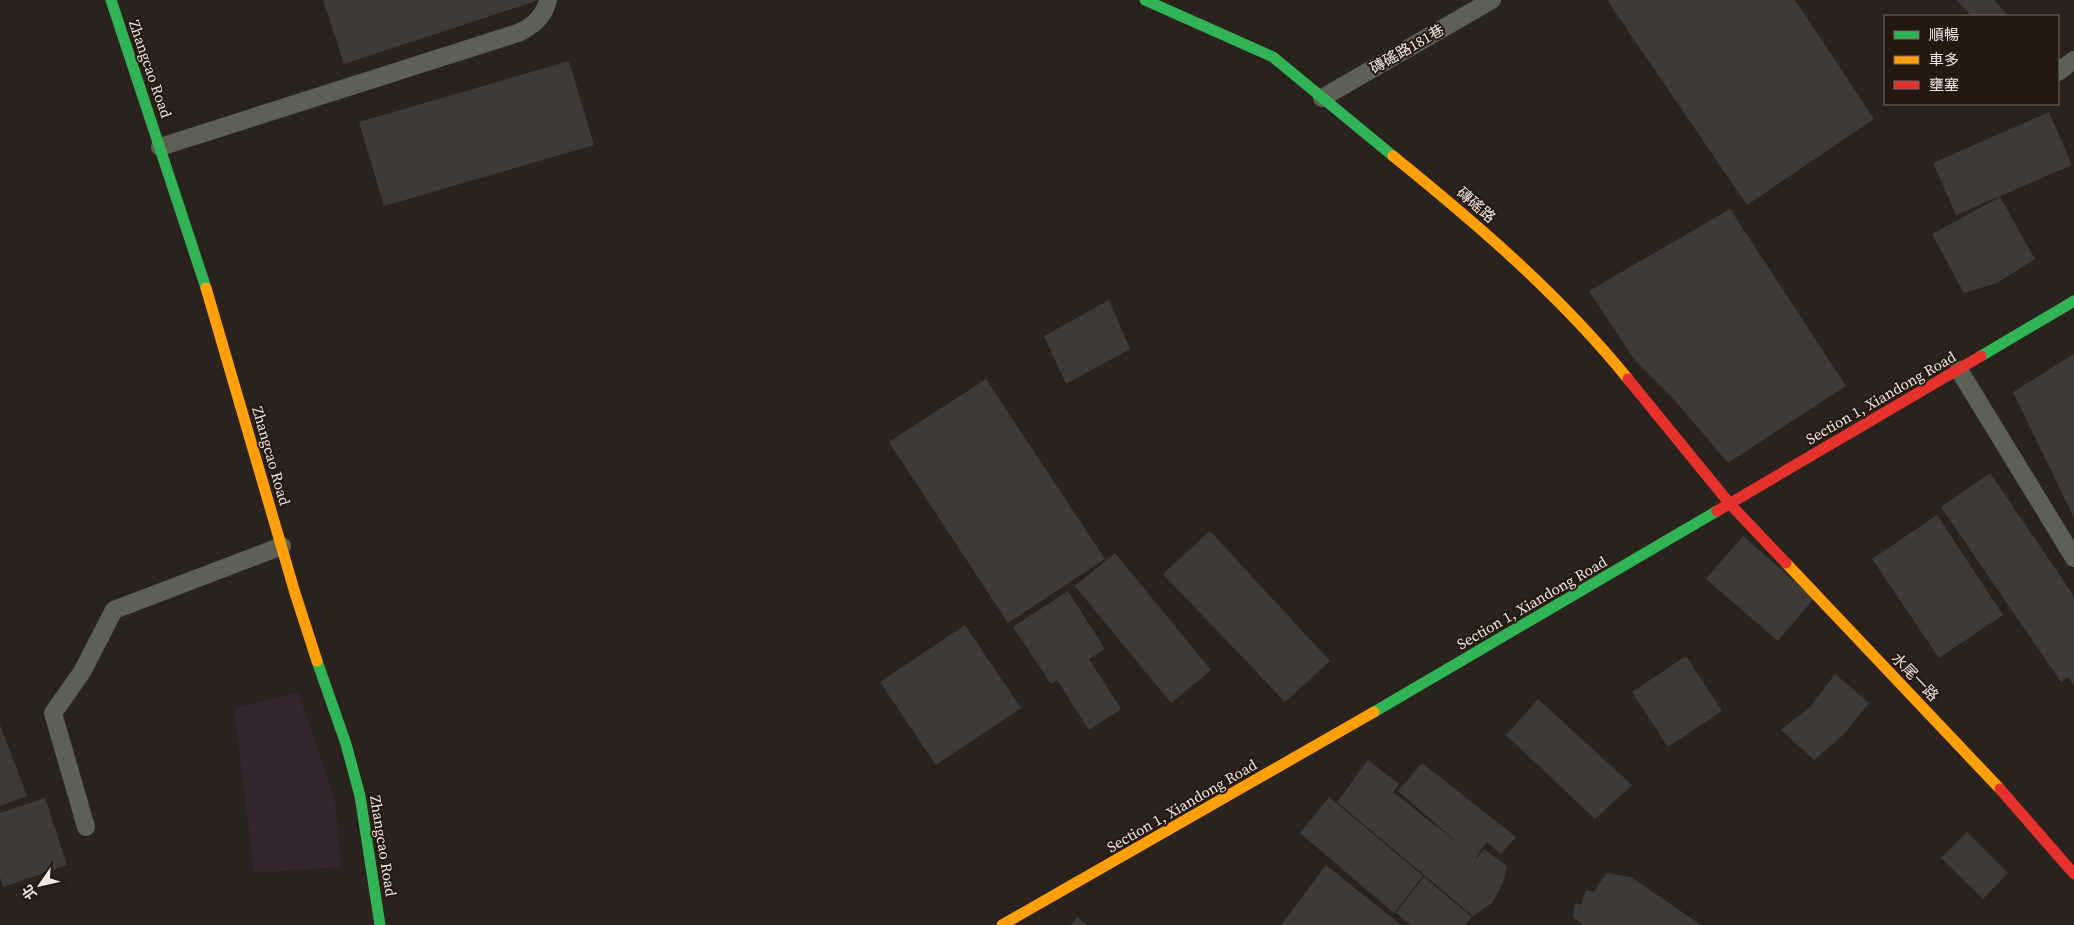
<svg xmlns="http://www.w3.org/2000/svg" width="2074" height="925" font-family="'Source Serif 4','Noto Sans TC',serif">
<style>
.commercial{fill:#34252f}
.building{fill:#403a36}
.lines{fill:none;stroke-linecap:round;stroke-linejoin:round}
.lane{stroke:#5e5f55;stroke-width:18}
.fast{stroke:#30b455;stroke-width:11}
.slow{stroke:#ff9f0a;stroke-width:11}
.jam{stroke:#e5322d;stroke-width:11}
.labels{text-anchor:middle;stroke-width:4;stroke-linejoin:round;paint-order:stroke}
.street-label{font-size:15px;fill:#f2e8e3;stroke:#25180f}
</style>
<rect width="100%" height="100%" fill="#2a221d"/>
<!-- commercial -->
<path class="commercial" d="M298 692 335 800 341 867 254 873 234 708Z"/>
<!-- building -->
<path class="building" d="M323 0H539L344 64Z
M1607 0H1795L1874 119 1747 205Z
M1957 0H1994L2008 16H1971Z
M569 61 594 145 384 206 359 122Z
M2049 112 2072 165 1956 215 1933 163Z
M2000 197 2035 259 1997 283 1964 293 1932 234Z
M1730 209 1846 386 1728 463 1671 396 1634 359 1589 291Z
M1109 300 1130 349 1066 384 1044 336Z
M2074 354V518L2013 392Z
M986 379 1105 559 1008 623 889 442Z
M1990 473 2074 596V685L2068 677 2061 682 1941 507Z
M1937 515 2003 615 1939 658 1872 559Z
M1210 531 1330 661 1285 702 1163 574Z
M1743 536 1814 598 1778 641 1706 579Z
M1115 553 1211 670 1171 703 1075 586Z
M1068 591 1105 649 1089 659 1121 709 1089 730 1057 680 1051 684 1013 627Z
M965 625 1021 708 936 765 880 682Z
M1686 656 1722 711 1668 747 1632 692Z
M1835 674 1869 703 1842 736 1814 760 1781 730 1810 707Z
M1538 699 1632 785 1595 819 1506 735Z
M0 725 27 796 0 806Z
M1368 760 1399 784 1393 792 1464 848 1398 791 1422 763 1516 837 1501 854 1487 842 1476 857 1477 858 1484 849 1507 866 1503 883 1492 903 1473 916 1337 802Z
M1329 797 1423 876 1394 913 1300 833Z
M45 798 67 865 3 887 0 877V813Z
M1967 832 2008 873 1983 899 1941 858Z
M1326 865 1401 925H1281Z
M1606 873 1631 877 1701 925H1583L1573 917 1575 903 1581 905 1586 890 1594 892Z
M1424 877 1472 917 1465 925H1411L1396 913Z
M1077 917 1088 925H1071Z"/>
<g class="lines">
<!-- lane -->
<path class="lane" d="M2058 72 2074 60
M1322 98 1492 0
M160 147 518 33C533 26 544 17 548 0
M1959 370 2074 558
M86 827 53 713 82 672 114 610 282 546"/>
<!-- fast -->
<path class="fast" d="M111 0 206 288
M1145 0 1273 57 1393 156
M1981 356 2074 301
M317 661 346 744 360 796 380 925
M1374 712 1717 511"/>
<!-- slow -->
<path class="slow" d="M1393 156C1477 224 1560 295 1628 379
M206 288 295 593 317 661
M1786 563 2000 789
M1002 925 1374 712"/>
<!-- jam -->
<path class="jam" d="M1628 379 1730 504 1786 563
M1717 511 1981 356
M2000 789 2074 874"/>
</g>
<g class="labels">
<!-- street labels -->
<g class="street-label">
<text transform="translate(1407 49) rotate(-30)" y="5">磚磘路181巷</text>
<text transform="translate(150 69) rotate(71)" y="5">Zhangcao Road</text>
<text transform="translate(1476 205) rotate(41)" y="5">磚磘路</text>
<text transform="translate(1881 398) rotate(-30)" y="5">Section 1, Xiandong Road</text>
<text transform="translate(271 456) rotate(74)" y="5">Zhangcao Road</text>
<text transform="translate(1532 603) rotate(-30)" y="5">Section 1, Xiandong Road</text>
<text transform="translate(1915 677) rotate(46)" y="5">水尾一路</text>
<text transform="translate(1182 806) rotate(-30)" y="5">Section 1, Xiandong Road</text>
<text transform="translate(383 846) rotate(81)" y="5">Zhangcao Road</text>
</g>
</g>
<!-- legend -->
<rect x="1884" y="15" width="175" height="90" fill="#25180f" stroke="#776b64"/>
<rect x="1894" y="31" width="25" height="8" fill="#30b455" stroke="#776b64"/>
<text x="1929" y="40" font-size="15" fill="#f2e8e3">順暢</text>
<rect x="1894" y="56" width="25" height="8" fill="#ff9f0a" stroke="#776b64"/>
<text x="1929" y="65" font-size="15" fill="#f2e8e3">車多</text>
<rect x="1894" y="81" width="25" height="8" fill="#e5322d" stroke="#776b64"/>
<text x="1929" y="90" font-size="15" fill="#f2e8e3">壅塞</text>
<!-- north arrow -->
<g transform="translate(40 885) rotate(236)" stroke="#25180f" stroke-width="4" paint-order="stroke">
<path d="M0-4L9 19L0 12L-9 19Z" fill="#f2e8e3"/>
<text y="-8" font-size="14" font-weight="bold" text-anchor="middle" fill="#f2e8e3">北</text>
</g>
</svg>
